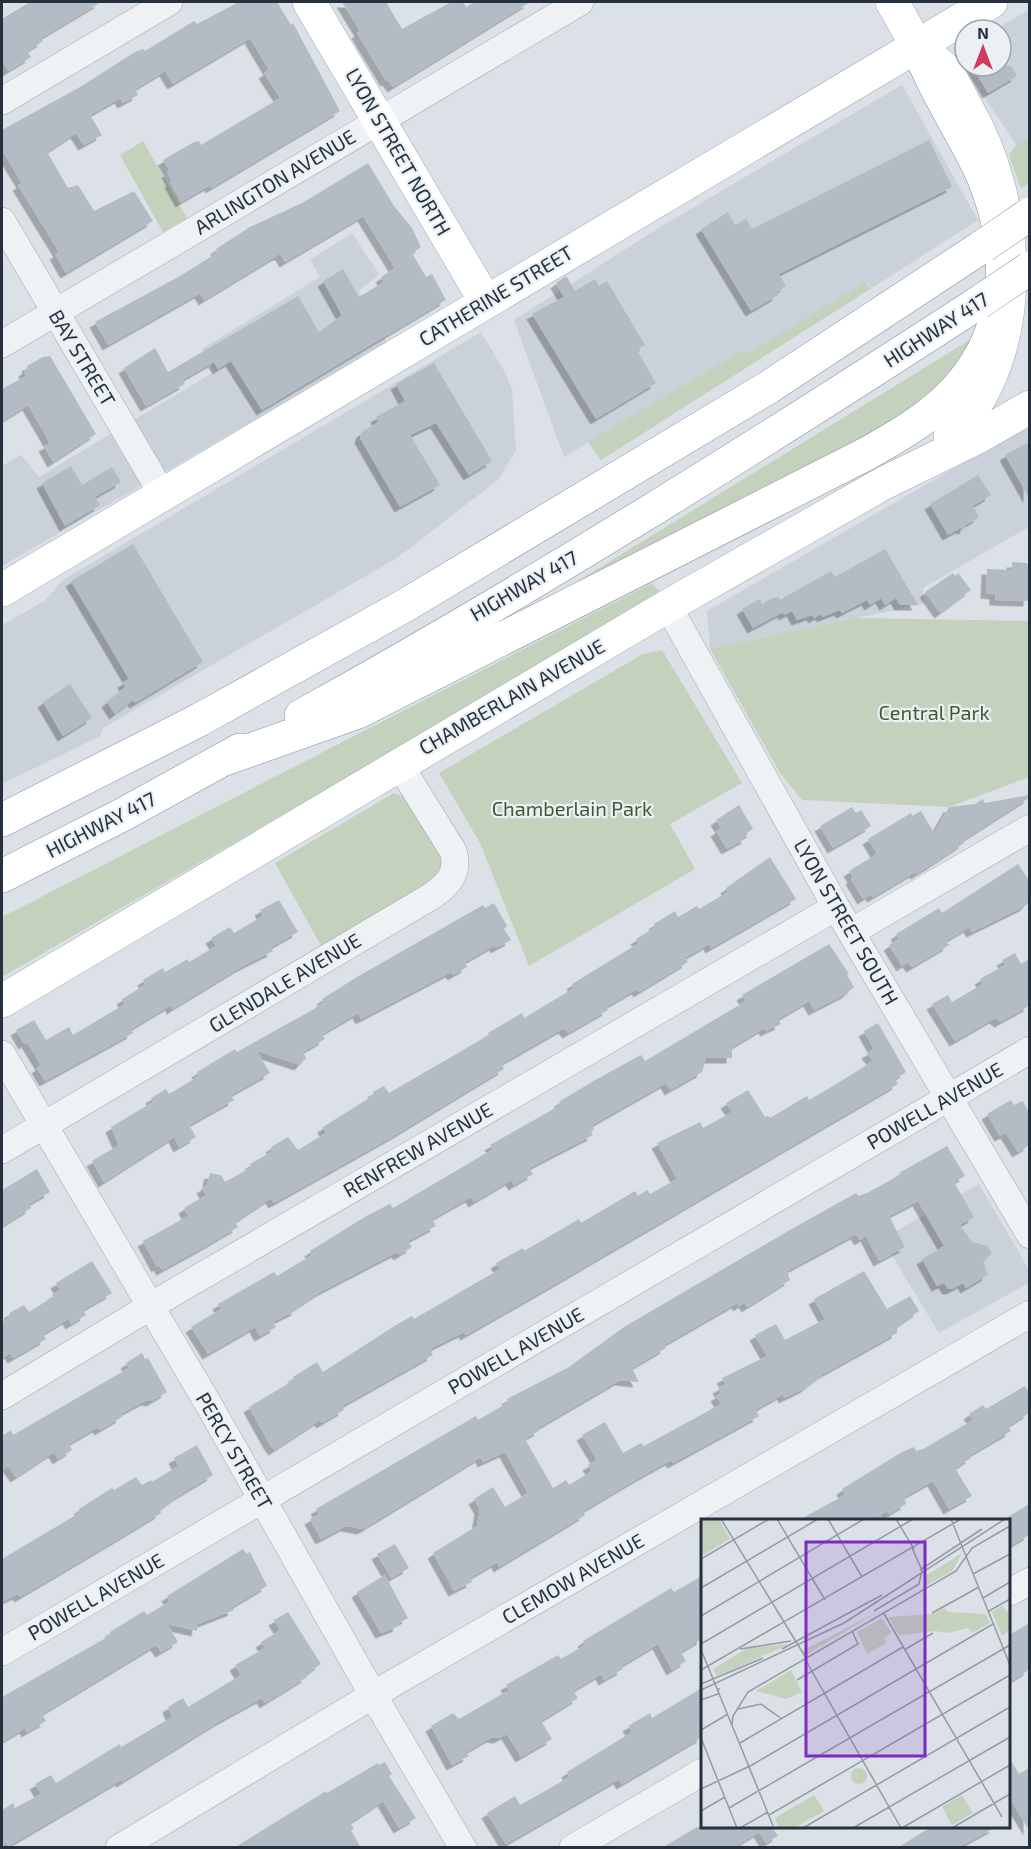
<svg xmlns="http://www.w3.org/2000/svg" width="1031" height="1849" font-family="'Exo 2',sans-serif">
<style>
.built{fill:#cad1d9}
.green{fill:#c4d1bd}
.building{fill:#b3bbc4;filter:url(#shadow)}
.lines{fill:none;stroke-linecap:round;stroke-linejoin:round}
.minor-casing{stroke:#a1a9b1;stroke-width:28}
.major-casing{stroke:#9ba7b3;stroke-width:34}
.highway-casing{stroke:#83909e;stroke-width:34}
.minor{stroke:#eff2f5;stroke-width:27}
.major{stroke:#fff;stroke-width:33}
.highway{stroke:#fff;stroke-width:33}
.highway-bridge-casing{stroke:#83909e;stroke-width:34;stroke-linecap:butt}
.highway-bridge{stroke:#fff;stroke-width:33}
.labels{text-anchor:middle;stroke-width:4.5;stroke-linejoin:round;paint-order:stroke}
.street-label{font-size:20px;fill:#25313e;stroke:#ebf0f5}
.park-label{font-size:20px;fill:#3e5a32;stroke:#ebf0f5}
.inset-road{fill:none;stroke:#939ba3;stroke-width:1.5}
.view{fill:#7b2cbf;fill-opacity:0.15;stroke:#7b2cbf;stroke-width:3}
.inset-edge{fill:none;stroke:#25313e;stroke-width:3}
</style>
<defs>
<filter id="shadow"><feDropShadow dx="-5.5" dy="5.5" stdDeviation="0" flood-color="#0004"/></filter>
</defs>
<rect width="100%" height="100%" fill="#dce1e7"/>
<!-- built -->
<path class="built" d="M1029 10V137L1016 145 955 53 965 47V66H1001V30H994Z
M902 85 978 220 872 288 868 284 751 352 746 350 736 354 564 457 514 320 665 224Z
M352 233 379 274 359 291 387 343 2 566V466L21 455 39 477 214 372 202 349 320 277 310 260Z
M481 332 506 374 512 390 516 450 499 479 397 558 103 728 100 736 2 784V625L44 601 63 580Z
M1029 425V527L923 588 924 604 710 649 707 611Z
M979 1184 1029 1270V1283L939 1333 882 1239Z"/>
<!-- green -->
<path class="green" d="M1029 137V183L1021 189 1009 155 1016 145Z
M143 141 187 218 163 232 120 155Z
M863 283 872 288 601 460 588 442 736 354 746 350 751 352Z
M973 338 958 366 934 393 848 448 557 594Z
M652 583 662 595 2 977V917Z
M856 618 1029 621V777L949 807 802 800 780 773 710 649Z
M662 650 742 783 670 824 695 869 529 966 480 843 439 773 643 654Z
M394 793 412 800 445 864 433 882 321 946 275 863Z"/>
<!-- building -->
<path class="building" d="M30 2H101L41 38 43 41 27 51 31 57 8 71 2 60V19Z
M239 2H277L291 25 293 23 340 111 211 188 210 185 181 202 170 182 172 181 167 172 170 171 163 160 194 142 199 141 201 145 280 98 264 73 269 70 250 38 173 84 165 71 135 89 138 95 123 103 120 98 90 115 102 135 84 145 76 133 47 152 68 188 78 185 94 211 134 191 153 221 66 273 55 254 59 252 18 185 22 183 2 150V130L80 87 135 52 143 49 145 51 194 21 197 24Z
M342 2H386L402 29 451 2H463L466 7 475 2H530L393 87 388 80 386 81 357 33 360 31Z
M972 66H1011L1017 76 988 93Z
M929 140 952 187 779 274 786 286 777 292 778 295 751 311 701 229 728 212 735 225 746 219 752 229Z
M368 163 394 206 412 228 421 247 412 253 426 277 432 274 446 300 262 410 231 361 218 369 214 362 182 380 185 384 146 406 124 368 155 348 168 372 298 296 319 332 342 315 323 281 343 269 359 297 384 282 381 277 395 268 363 216 285 262 281 255H278L204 300 200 293 108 345 95 322 180 276 212 256 217 252 216 249 250 227 304 202Z
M566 276 575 291 595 279 599 286 607 281 645 345 637 350 656 383 596 419 532 314 564 297 556 283Z
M50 356 96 434 53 462 44 446 50 443 28 405 2 421V389L26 376 24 371 28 368 27 366 43 357Z
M434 363 492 461 469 475 436 423 410 435 440 485 400 507 360 438 362 432 378 422 376 417 405 401 396 384Z
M1029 442V498L1005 455Z
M71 466 82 485 112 467 121 482 95 497 100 505 65 526 42 483Z
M978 475 991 495 973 506 979 517 966 525 965 529 961 528 948 535 930 504Z
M133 544 203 662 135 703 133 700 115 714 107 702 125 687 123 682 129 679 71 581Z
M885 549 918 605H900L896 598 885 605 881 598 870 605 867 600 842 613 840 610 822 617 821 614 814 618 812 615 797 620 792 611 784 615 783 612 753 628 742 609 760 599 762 604 772 598 779 597 780 600 831 571 835 577Z
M1012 562 1027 563 1029 568V601L995 600V594L986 593 987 569 1012 570Z
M953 573 955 576 958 573 971 590 940 613 925 592Z
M70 684 92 718 63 736 43 702Z
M1029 795V798L963 840 964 843 931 865 916 874 915 872 873 897 871 894 863 899 851 879 853 877 849 871 877 854 868 839 911 813 912 816 921 811 934 833 949 807 975 804 983 799 985 803Z
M739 805 753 829 745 834 747 838 727 849 716 831 721 828 716 820Z
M852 807 856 813 861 810 871 826 833 848 820 826Z
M770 857 796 899 711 948 709 944 685 958 688 962 639 992 637 989 606 1007 608 1010 568 1033 564 1028 501 1064 504 1069 392 1137 274 1203 271 1198 235 1222 238 1227 204 1247 162 1270 159 1265 157 1267 143 1241 188 1216 184 1208 206 1195 202 1188 207 1185 210 1173 221 1175 225 1182 252 1167 250 1164 273 1151 271 1147 288 1137 298 1150 326 1133 323 1127 374 1095 373 1092 384 1086 389 1093 489 1035 488 1033 522 1013 524 1018 574 988 572 984 639 943 636 939 656 927 654 924 675 911 678 917 697 906 699 909 728 892 726 888Z
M1018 864 1029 880V902L1025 906 972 932 969 927 946 941 949 945 912 967 908 962 902 966 889 945 899 939 896 934 939 908 942 913Z
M279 900 298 932 271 947 273 951 241 967 172 1009 171 1005 131 1029 133 1033 45 1081 37 1068 41 1065 27 1042 24 1044 16 1030 34 1020 46 1040 69 1027 73 1035 125 1004 122 999 145 985 143 980 163 968 165 972 188 959 189 962 216 946 211 938 230 927 234 933 263 916 260 910Z
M494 903 507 926 504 929 511 940 496 948 495 945 465 962 467 967 453 975 451 972 361 1019 358 1013 322 1034 325 1039 303 1052 306 1058 300 1065 257 1051 270 1073 231 1095 234 1100 189 1125 196 1137 179 1147 174 1137 104 1182 92 1161 119 1145 111 1127 153 1102 151 1098 166 1089 169 1094 199 1076 197 1072 235 1049 237 1052 314 1009 324 1002 322 999 357 977 483 905 485 908Z
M829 944 849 974 847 975 854 987 847 993 814 1010 809 1001 778 1019 781 1024 766 1031 764 1028 732 1047V1058H706L702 1072 670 1090 666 1083 592 1125 594 1129 591 1132 593 1135 529 1168 533 1174 514 1185 511 1180 474 1202 471 1197 432 1219 436 1226 408 1241 412 1247 399 1255 397 1252 320 1292 296 1308 297 1310 273 1322 276 1327 260 1336 255 1327 208 1354 191 1327 221 1309 218 1304 274 1272 277 1276 312 1255 310 1251 368 1215 390 1204 393 1208 493 1149 490 1145 559 1106 560 1101 597 1079 641 1055 645 1061 746 1001 742 995Z
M1015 953 1021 964 1029 959V1006L1000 1022 995 1018 955 1041 932 1004 948 995 952 1002 983 984 980 979 1005 965 1002 960Z
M878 1023 906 1072 895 1079 898 1084 543 1291 466 1335 464 1332 430 1349 433 1355 342 1406 344 1410 322 1423 320 1420 274 1450 269 1443 249 1407 294 1380 293 1377 317 1362 323 1372 396 1325 412 1316 414 1319 500 1269 496 1263 523 1248 524 1251 579 1219 581 1223 635 1191 638 1196 647 1190 650 1194 677 1179 657 1143 700 1122 703 1128 732 1112 726 1103 748 1090 765 1117 768 1116 770 1118 807 1096 809 1100 838 1083 873 1061 867 1053 874 1049 864 1031Z
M1011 1100 1014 1105 1023 1101 1029 1113V1145L1018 1152 1006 1133 1000 1136 987 1114Z
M947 1146 965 1176 954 1182 974 1217 960 1225 972 1242 987 1246 992 1253 983 1261 988 1275 966 1288 963 1283 952 1289H948L944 1283 937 1286 922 1259 944 1246 918 1201 889 1216 905 1247 879 1261 866 1236 860 1240 856 1234 787 1271 790 1280 747 1307 744 1302 739 1306 737 1303 664 1345 666 1348 632 1368 639 1382 620 1380 538 1428 540 1430 525 1439 553 1488 566 1480 569 1485 592 1471 588 1465 597 1460 582 1435 605 1422 623 1453 641 1443 644 1446 721 1404 716 1396 721 1393 718 1388 726 1384 722 1378 767 1356 755 1335 776 1324 785 1340 825 1319 814 1299 864 1271 887 1309 910 1296 919 1311 897 1326V1333L823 1374 805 1388 784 1398 783 1394 755 1410 759 1416 673 1463 671 1460 642 1476 583 1511 585 1515 499 1567 497 1562 470 1578 472 1582 454 1591 433 1553 477 1526 480 1509 474 1499 493 1487 505 1507 528 1493 505 1452 483 1462 481 1457 363 1529 346 1526 321 1539 310 1519 319 1514 316 1509 476 1416 478 1420 509 1402 507 1399 569 1367 624 1327 783 1234 856 1193 858 1196 867 1193 900 1175 899 1173Z
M37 1169 50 1192 29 1204 31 1208 2 1226V1190Z
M92 1261 112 1293 83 1310 86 1315 71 1324 68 1319 43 1334 46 1339 27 1350 13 1358 10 1353 2 1358V1322L11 1316 9 1313 24 1305 29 1312 53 1297 52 1295 60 1290 56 1283Z
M142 1353 145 1359 148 1358 167 1392 152 1401 147 1400 120 1414 122 1417 100 1430 98 1427 69 1444 72 1450 58 1459 54 1452 16 1477 8 1466 2 1470V1436L11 1430 13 1435 129 1368 126 1363Z
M1025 1386 1029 1393V1413L1008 1426 1011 1431 970 1455 971 1458 955 1468 972 1496 949 1509 933 1481 904 1497 906 1504 889 1514 887 1511 870 1521H797L845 1495 842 1489 902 1452 914 1447 916 1451 923 1449 973 1420 969 1414 983 1405 986 1409Z
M197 1445 213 1475 178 1496 160 1510 161 1513 118 1539 20 1597 18 1594 2 1602V1559L81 1512 79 1509 112 1488 114 1490 136 1477 142 1485 151 1480 152 1482 178 1466 174 1458Z
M1029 1504V1535L1008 1547V1517Z
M395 1544 409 1568 391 1578 377 1554Z
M243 1549 247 1554 250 1552 267 1586 232 1607 234 1610 198 1624 197 1631 167 1624 178 1642 161 1652 156 1645 42 1714 46 1721 27 1732 25 1728 2 1742V1697L111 1635 110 1632 144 1611 147 1615 170 1601 167 1596Z
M385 1575 408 1618 398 1623 399 1626 381 1633 357 1592Z
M702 1576V1639L681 1652 686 1661 672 1670 658 1644 621 1666 623 1669 604 1680 601 1674 573 1691 578 1698 541 1721 552 1739 521 1757 507 1734 499 1738 492 1737 466 1752 469 1756 452 1765 431 1726 453 1713 459 1719 509 1690 506 1685 558 1655 561 1659 585 1645 583 1641 671 1588 674 1592Z
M288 1612 321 1664 305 1675 307 1677 265 1703 262 1698 220 1721 122 1782 121 1780 9 1846 7 1843 2 1846V1810L13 1803 15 1808 41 1794 35 1784 51 1775 56 1783 105 1753 120 1744 121 1747 172 1717 168 1707 183 1698 188 1707 241 1675 235 1665 265 1648 261 1642 280 1630 274 1620Z
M1029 1623V1670L1008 1683V1636Z
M702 1688V1737L622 1784 619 1779 506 1844 487 1813 515 1796 520 1805 545 1791 569 1777 567 1772 632 1732 628 1726 650 1713 652 1718Z
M1008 1756 1019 1774 1029 1768V1830L1008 1796Z
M385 1762 392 1774 389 1776 416 1818 399 1828 383 1801 350 1823 354 1829 351 1830 361 1848H234L326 1791 327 1793 378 1763 379 1765Z
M697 1827H772L778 1836 766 1843 759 1832 733 1848H662Z
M931 1827H996L957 1848H897Z"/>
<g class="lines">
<defs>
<path id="minor" d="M2 101 169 2
M2 221 163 495
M2 344 580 2
M668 606 836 907 1030 1235
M851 932 1030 828
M2 1054 210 1407 373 1695 463 1848
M2 1150 425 900C444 889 461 875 453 851L399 764
M2 1396 171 1294 836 907
M1008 1593 1030 1581
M2 1652 1030 1050
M119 1848 395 1682 1030 1314
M573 1848 702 1772"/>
<path id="major" d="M309 2 486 302
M892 2C901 16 908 32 917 45 924 55 937 60 944 69 953 80 959 93 965 105 1024 204 1031 357 950 436
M2 590 991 2
M2 1001 668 606 884 483 978 437 1030 407"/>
<path id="highway" d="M301 716C532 588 756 447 978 303
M222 760 358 712 868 453C896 437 924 421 947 399 1012 337 1015 250 981 172 961 129 934 91 918 46
M2 820 199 720 404 606 769 387 983 246
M2 876 122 815 240 750"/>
</defs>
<!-- minor casing -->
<use href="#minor" class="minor-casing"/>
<!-- major casing -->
<use href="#major" class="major-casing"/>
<!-- highway casing -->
<use href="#highway" class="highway-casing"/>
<!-- minor -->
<use href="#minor" class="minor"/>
<!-- major -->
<use href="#major" class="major"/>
<!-- highway -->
<use href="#highway" class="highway"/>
<defs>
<path id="highway-bridge" d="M983 246 1030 214
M978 303 1030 268"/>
</defs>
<!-- highway-bridge casing -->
<use href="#highway-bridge" class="highway-bridge-casing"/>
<!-- highway-bridge -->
<use href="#highway-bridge" class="highway-bridge"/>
</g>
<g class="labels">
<!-- street labels -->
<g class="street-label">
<text transform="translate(398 152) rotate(60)" y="7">LYON STREET NORTH</text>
<text transform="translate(275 182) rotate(-31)" y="7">ARLINGTON AVENUE</text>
<text transform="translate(496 296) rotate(-31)" y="7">CATHERINE STREET</text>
<text transform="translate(936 330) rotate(-33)" y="7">HIGHWAY 417</text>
<text transform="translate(82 358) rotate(59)" y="7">BAY STREET</text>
<text transform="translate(524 586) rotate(-30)" y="7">HIGHWAY 417</text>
<text transform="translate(512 697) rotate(-30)" y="7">CHAMBERLAIN AVENUE</text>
<text transform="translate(101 825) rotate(-27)" y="7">HIGHWAY 417</text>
<text transform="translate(846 922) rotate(60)" y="7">LYON STREET SOUTH</text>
<text transform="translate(285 983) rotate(-31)" y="7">GLENDALE AVENUE</text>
<text transform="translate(935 1106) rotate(-30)" y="7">POWELL AVENUE</text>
<text transform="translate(418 1150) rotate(-30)" y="7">RENFREW AVENUE</text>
<text transform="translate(516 1351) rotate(-30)" y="7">POWELL AVENUE</text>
<text transform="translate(234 1451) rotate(60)" y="7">PERCY STREET</text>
<text transform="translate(573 1579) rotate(-30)" y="7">CLEMOW AVENUE</text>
<text transform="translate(96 1597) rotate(-30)" y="7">POWELL AVENUE</text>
</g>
<!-- park labels -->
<g class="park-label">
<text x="934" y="720">Central Park</text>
<text x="572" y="816">Chamberlain Park</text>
</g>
</g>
<!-- overview -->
<g transform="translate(701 1519)">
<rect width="309" height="309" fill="#dce1e7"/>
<path d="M0 0H18L29 20 0 37ZM261 34 252 51 223 68 226 56ZM301 87 309 96V111L301 117 291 93ZM243 89 247 93 285 95 289 104 271 114 267 109 247 114 234 112 202 116H198L187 98 232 95ZM180 91 105 136 101 132ZM181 99 191 114 183 119 185 124 166 135 156 113ZM89 125 16 157 12 150 48 128ZM90 151 101 173 85 180 55 172ZM150 257a8 8 0 1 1 16 0a8 8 0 1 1-16 0ZM113 276 123 292 93 309H78L74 299ZM261 276 272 294 251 306 241 288Z" fill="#c4d1bd"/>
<path class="inset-road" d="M20 0 105 139M76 0 124 81M127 0 161 58M195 0 213 30M250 0 309 146M0 40 68 0M219 51 281 10M272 55 309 35M0 69 117 0M282 79 309 63M173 92 218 65 221 51 211 29M288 92 309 80M182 93 301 298M231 94 278 68M0 97 163 0M0 125 212 0M39 130 90 122M81 130 181 76M203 131 232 114M1 133 73 309M104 140 200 309M0 151 260 0M96 161 157 125 151 112M0 165 62 139M0 171 143 104 304 0M0 181 17 175 18 169M37 190 60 185 81 200M31 206 32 197 47 173 255 52 271 29 309 7M0 211 27 195M0 219 36 309M39 224 202 128M0 270 51 246 292 105M28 289 309 126M0 292 24 278M68 296 309 156M39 309 67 293M102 309 309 188M152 309 309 218M201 309 309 246M251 309 309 275"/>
<path class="view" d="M105 23H224V237H105Z"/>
<rect width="309" height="309" class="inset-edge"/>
</g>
<!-- border -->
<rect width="1031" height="1849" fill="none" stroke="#25313e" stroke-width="6"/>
<!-- north arrow -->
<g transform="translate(983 48)"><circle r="28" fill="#ebf0f5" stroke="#9ca4ac" stroke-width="1.5"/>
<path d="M0-4.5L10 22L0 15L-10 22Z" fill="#d23b62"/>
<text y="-9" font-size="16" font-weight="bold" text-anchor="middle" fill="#25313e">N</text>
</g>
</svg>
